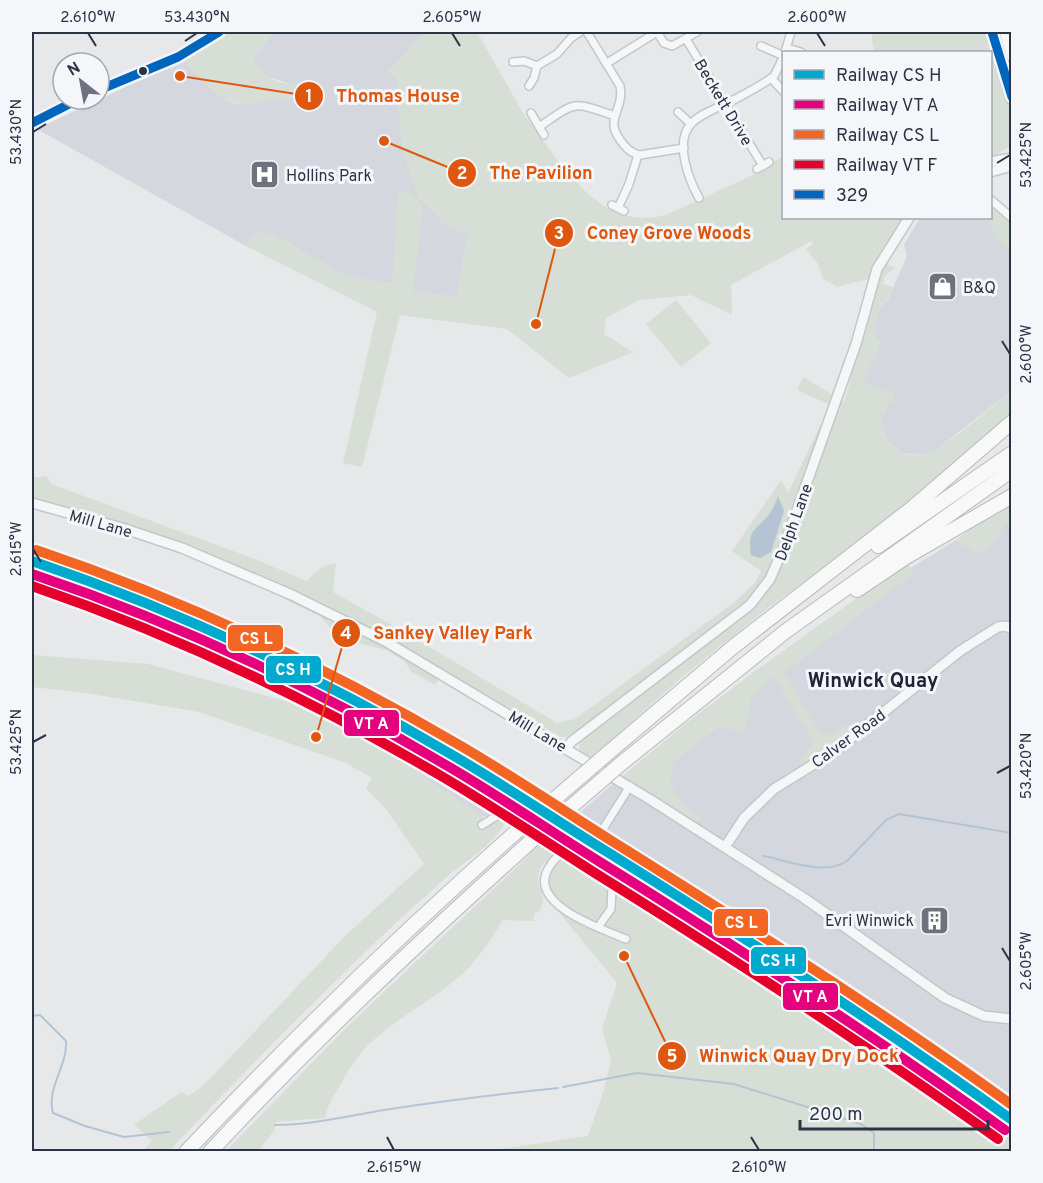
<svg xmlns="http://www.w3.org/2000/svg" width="1043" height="1183" font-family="Overpass,sans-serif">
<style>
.built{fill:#d4d7dd}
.green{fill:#d6ded6}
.water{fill:#b4c4d5}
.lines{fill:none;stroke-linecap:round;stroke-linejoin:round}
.stream{stroke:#b4c4d5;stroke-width:2}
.minor-casing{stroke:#c4c6c8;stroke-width:10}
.tertiary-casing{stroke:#c4c6c8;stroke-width:12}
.primary-casing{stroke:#c2c5c8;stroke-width:14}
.motorway-casing{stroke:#b8bbbf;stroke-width:16}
.minor{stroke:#f5f6f7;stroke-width:7}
.tertiary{stroke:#f5f6f7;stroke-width:9}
.primary{stroke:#f8f8f8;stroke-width:10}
.motorway{stroke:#f8f8f8;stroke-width:14}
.rail-casing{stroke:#cecfd2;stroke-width:4.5}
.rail{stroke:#f4f6f9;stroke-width:2;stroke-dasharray:7;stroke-linecap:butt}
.motorway-bridge-casing{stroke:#b8bbbf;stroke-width:16;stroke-linecap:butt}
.motorway-bridge{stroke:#f8f8f8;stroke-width:14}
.bus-1-casing{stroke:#f4f6f9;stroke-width:14}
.bus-1{stroke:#0065bd;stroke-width:9}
.rail-1-casing{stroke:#f4f6f9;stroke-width:15}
.rail-2-casing{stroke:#f4f6f9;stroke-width:15}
.rail-3-casing{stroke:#f4f6f9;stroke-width:15}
.rail-4-casing{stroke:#f4f6f9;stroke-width:15}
.rail-1{stroke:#00a9ce;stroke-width:10}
.rail-2{stroke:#e5007d;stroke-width:10}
.rail-3{stroke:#f26522;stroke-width:10}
.rail-4{stroke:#e4002b;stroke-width:10}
.ticks{fill:none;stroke:#2b3445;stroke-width:2}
.bus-dot{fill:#2b3445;stroke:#f4f6f9;stroke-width:2}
.labels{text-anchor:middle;stroke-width:6;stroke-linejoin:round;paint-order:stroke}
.street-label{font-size:16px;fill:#2b3445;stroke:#f4f6f9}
.poi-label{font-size:16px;fill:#2b3445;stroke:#f4f6f9;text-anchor:start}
.quarter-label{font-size:20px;font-weight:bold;fill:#1d2536;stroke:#f4f6f9}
.leader{fill:none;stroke:#df570f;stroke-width:2}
.callout-dot{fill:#df570f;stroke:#f4f6f9;stroke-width:2}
.mark-label{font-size:18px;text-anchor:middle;font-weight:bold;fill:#fff}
.callout-label{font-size:18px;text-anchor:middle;font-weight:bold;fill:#df570f;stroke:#f4f6f9;stroke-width:6;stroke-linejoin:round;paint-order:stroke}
.line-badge{stroke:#f4f6f9;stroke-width:2}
.badge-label{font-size:16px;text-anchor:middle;font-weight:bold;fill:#fff}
.neatline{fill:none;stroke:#2b3445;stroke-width:2}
.ticks-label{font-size:15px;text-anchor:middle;fill:#2b3445}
</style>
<rect width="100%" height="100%" fill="#e6e8ea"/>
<!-- built -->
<path class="built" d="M274 32H425L389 71 397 80 403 152 516 243 508 304 412 291 392 283 358 279 344 274 298 249 274 234 255 233 246 246 37 129 187 58V63L209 87 227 101 236 104 311 95 293 85 266 76 252 59Z
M920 218H986L989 219 999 240 1008 247 1011 246V391L936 450 920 455 902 453 889 443 882 428 881 420 888 402 892 404 863 382 880 343 877 340 874 331 877 312 888 299 907 256 904 245Z
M1011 501V1101L937 1048 595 829 582 849 556 854 509 821 478 815 388 752 409 716 575 817 614 783 629 792 636 782 904 572 955 541Z"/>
<!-- green -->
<path class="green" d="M225 32H274L252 59C270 82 280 87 309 82L311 95 304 94C285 98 246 109 229 101 212 94 199 77 187 63V58Z
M425 32H477L523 113 572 180 574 179C598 208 628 225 666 215L755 174 783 156 784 218H905L884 251 869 279 836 287 830 282H827L822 276 818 264 806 249 813 244 811 241 731 285 732 315 691 295 639 300 606 318 604 334 633 352 569 378 507 329 400 315 362 467 343 463 377 312 246 246 255 233 274 234 298 249 344 274 358 279 392 283 398 191 412 193 423 208 413 291 456 297 468 233 448 228 418 197 403 152 397 80 389 71Z
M871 32H988L1011 114V146L995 155H991L990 52H874Z
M991 205 1011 223V246C996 248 995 226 986 218H990Z
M886 264 895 268 884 277 883 284 893 287C884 309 870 314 877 340L881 342 863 382 895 394 893 404 888 402C880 415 879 429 888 441 895 451 909 457 921 455 943 451 991 407 1011 391V416L931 486 847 551 769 607 681 678 591 758 579 750 580 741 597 726 753 606 770 588 781 565 771 568C762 586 748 600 734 613L570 736 561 737 507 706 487 704 442 676 435 685 412 672 405 662 387 650 341 639 320 616 268 591 260 576 177 541 32 498V478L46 476 51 484 252 558 307 581C315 572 322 564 336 564L333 592 406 633 557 723 575 719 732 604 755 583 761 571 732 551 781 480 788 493 830 405 797 390 803 377 844 402 879 281Z
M676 300 711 343 681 367 646 324Z
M1011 501V521L1006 524 991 547 977 554 955 541 992 511Z
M907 562 914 573 784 673 823 737 849 724 852 731 802 764 799 761 814 743 774 677 751 697 745 733 720 726 673 762 670 784 685 807 702 818 695 822 621 777 689 721 758 669Z
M32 655 148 664 289 702 320 714 364 739 371 737 387 747 390 754 487 820 495 814 507 818C496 844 469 858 449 875 426 895 403 916 381 937 308 1006 238 1079 169 1151H143L152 1141 134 1125 181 1092 189 1096 205 1084 346 935 424 864 386 809 366 788 372 778 346 763 199 712 85 693 32 687Z
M570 829C719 924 869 1019 1012 1125L1011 1151H489L588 1136 603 1093 611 1060 602 1029 617 983 540 889 546 859C532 879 541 884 543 903L539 911 534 914V921L503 920C490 940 479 959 461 975 432 1001 397 1018 369 1044 357 1056 348 1071 340 1086 333 1097 327 1106 325 1118L276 1122 274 1131 258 1151 225 1152 350 1024 517 867 543 839 551 840Z"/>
<!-- water -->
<path class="water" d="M778 496 784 511 771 552 760 558 751 555C748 531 752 533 767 517 772 512 775 503 778 496Z"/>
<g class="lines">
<!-- stream -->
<path class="stream" d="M764 856C789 861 825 876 847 861L886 820 899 814 1012 833
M32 1016 40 1015 66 1041C68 1065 46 1088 53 1113L85 1126 124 1137 169 1132
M563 1087 637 1073 734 1084 861 1124 874 1133V1152
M275 1125C312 1125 348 1116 384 1110 442 1101 501 1094 558 1088"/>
<defs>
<path id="minor" d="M587 32 620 86C625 112 601 118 624 145 629 151 633 154 640 155L684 148
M657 32 664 43 672 46 697 32
M686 39 763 166
M761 46 784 56
M787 48 801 52
M785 52 791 32
M513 62 524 61 537 66 534 78 529 86
M607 63 657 32
M537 66 557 54 571 38 580 32
M771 78 784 92
M678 112 691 124
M531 113 544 135
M539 127C577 101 571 101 615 116
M757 169 769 162
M699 198C689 180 674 142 691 124 700 114 715 109 727 103 740 97 754 89 767 81L774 76 784 56
M990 199 1012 218
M612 205 624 211
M618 208 629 184 638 155
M482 825 500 814 516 818 551 840 559 855
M598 927 611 909 612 888
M626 939C602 929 528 905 548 869 551 864 555 858 560 855 570 848 582 856 591 848L630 786"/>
<path id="tertiary" d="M99 90 178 57 219 32
M32 123 79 99
M990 162 1012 158
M990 172 1012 166
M32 503 122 528 182 548 292 595 385 641 651 800 804 898 945 998 984 1016 1012 1019
M567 748 571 742 750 605 770 579 784 547 856 344 877 269 909 218
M725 847 744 818 774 789 835 751 960 651 998 627 1006 626 1012 629"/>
<path id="primary" d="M992 32 1012 99
M1005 32 1012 56"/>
<path id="motorway" d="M878 546 1012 453
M857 590 906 557 1012 496
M608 753 733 647 911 509 1012 422
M623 762 786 631 1012 470
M186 1152C291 1041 400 934 515 833
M210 1152C311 1043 419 942 529 843"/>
</defs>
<!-- minor casing -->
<use href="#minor" class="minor-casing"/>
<!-- tertiary casing -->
<use href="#tertiary" class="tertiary-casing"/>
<!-- primary casing -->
<use href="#primary" class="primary-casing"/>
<!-- motorway casing -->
<use href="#motorway" class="motorway-casing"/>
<!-- minor -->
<use href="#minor" class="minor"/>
<!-- tertiary -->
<use href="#tertiary" class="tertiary"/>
<!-- primary -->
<use href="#primary" class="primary"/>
<!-- motorway -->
<use href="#motorway" class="motorway"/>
<defs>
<path id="rail" d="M32 555C148 592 263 643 370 701 454 746 533 798 614 848 749 933 883 1018 1012 1112
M32 565C146 602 260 651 365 709 450 756 532 808 614 860 749 944 883 1030 1012 1124"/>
</defs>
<!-- rail casing -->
<use href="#rail" class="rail-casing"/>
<!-- rail -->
<use href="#rail" class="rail"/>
<defs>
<path id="motorway-bridge" d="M515 833 608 753
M529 843 623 762"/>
</defs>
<!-- motorway-bridge casing -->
<use href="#motorway-bridge" class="motorway-bridge-casing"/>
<!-- motorway-bridge -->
<use href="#motorway-bridge" class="motorway-bridge"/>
<defs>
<path id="bus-1" d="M992 32 1012 97
M99 90 178 57 219 32
M32 123 79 99"/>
</defs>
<!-- bus-1 casing -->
<use href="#bus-1" class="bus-1-casing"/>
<!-- bus-1 -->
<use href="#bus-1" class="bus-1"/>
<defs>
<path id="rail-1" d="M32 561C180 611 320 677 454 756 507 787 557 821 609 853 745 938 881 1025 1012 1120"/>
<path id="rail-2" d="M32 574C178 623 318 689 451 768 502 798 550 831 600 862 737 947 873 1035 1005 1130"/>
<path id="rail-3" d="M36 550C185 600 326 667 461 746 514 777 564 811 615 843 749 927 883 1012 1012 1105"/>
<path id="rail-4" d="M32 586C175 635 312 700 443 777 495 808 545 841 595 873 732 958 867 1045 998 1139"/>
</defs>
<!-- rail-1 casing -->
<use href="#rail-1" class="rail-1-casing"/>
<!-- rail-2 casing -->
<use href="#rail-2" class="rail-2-casing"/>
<!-- rail-3 casing -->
<use href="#rail-3" class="rail-3-casing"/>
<!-- rail-4 casing -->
<use href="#rail-4" class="rail-4-casing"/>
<!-- rail-1 -->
<use href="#rail-1" class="rail-1"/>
<!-- rail-2 -->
<use href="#rail-2" class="rail-2"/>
<!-- rail-3 -->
<use href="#rail-3" class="rail-3"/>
<!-- rail-4 -->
<use href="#rail-4" class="rail-4"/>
</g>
<!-- ticks -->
<path class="ticks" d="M88 33 96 46M452 33 460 46M817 33 825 46M185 41 197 33M33 132 46 124M997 163 1010 155M1002 341 1010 354M33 549 41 562M33 742 46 735M997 773 1010 766M1002 948 1010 961M387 1137 394 1150M751 1137 759 1150"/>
<!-- icons -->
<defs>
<symbol id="hospital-square" viewBox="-11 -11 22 22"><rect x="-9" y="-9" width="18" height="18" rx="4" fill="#6c737f" stroke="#f4f6f9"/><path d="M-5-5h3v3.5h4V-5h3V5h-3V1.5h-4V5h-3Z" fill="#fff"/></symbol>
<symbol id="shop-square" viewBox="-11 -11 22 22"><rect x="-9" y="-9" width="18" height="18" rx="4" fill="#6c737f" stroke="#f4f6f9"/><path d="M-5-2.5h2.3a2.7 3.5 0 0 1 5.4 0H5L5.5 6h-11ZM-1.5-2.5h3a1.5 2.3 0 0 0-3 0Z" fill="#fff"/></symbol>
<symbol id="building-square" viewBox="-11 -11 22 22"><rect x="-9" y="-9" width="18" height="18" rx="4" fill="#6c737f" stroke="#f4f6f9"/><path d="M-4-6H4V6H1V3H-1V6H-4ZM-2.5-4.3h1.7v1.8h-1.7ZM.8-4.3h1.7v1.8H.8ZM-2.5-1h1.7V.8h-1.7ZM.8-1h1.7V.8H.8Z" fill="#fff"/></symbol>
</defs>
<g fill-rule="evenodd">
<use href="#hospital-square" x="248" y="158" width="33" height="33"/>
<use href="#shop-square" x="926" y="270" width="33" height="33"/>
<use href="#building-square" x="918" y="904" width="33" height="33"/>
</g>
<!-- markers -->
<circle class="bus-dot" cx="143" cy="71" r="5"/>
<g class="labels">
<!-- street labels -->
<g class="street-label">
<text transform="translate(724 102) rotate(59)" y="6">Beckett Drive</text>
<text transform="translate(793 522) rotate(-70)" y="6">Delph Lane</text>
<text transform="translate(101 523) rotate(16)" y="6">Mill Lane</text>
<text transform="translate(538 731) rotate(31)" y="6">Mill Lane</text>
<text transform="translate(848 738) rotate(-36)" y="6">Calver Road</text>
</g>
<!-- poi labels -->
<g class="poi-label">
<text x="286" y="181">Hollins Park</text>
<text x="963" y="293">B&amp;Q</text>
<text x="914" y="926" text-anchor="end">Evri Winwick</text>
</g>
<!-- quarter labels -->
<g class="quarter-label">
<text x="873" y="687">Winwick Quay</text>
</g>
</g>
<!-- callouts -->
<path class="leader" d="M180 76L309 96M384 141L462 173M536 324L559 233M316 737L346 633M624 956L672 1056"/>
<g class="callout-dot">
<circle cx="180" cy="76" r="6"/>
<circle cx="384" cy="141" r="6"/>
<circle cx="536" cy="324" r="6"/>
<circle cx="316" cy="737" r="6"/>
<circle cx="624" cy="956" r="6"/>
<circle cx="309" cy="96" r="15"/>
<circle cx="462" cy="173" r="15"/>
<circle cx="559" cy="233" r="15"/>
<circle cx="346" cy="633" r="15"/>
<circle cx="672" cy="1056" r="15"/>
</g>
<g class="mark-label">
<text x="309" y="102">1</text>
<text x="462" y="179">2</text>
<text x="559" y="239">3</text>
<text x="346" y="639">4</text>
<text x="672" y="1062">5</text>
</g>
<g class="callout-label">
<text x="398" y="102">Thomas House</text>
<text x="541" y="179">The Pavilion</text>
<text x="669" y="239">Coney Grove Woods</text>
<text x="453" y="639">Sankey Valley Park</text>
<text x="799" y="1062">Winwick Quay Dry Dock</text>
</g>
<g class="line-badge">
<rect x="227" y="624" width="57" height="28" rx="6" fill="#f26522"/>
<rect x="265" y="655" width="57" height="29" rx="6" fill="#00a9ce"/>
<rect x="343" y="709" width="57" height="28" rx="6" fill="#e5007d"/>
<rect x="713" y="908" width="56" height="29" rx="6" fill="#f26522"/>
<rect x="750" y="946" width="57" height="29" rx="6" fill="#00a9ce"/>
<rect x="782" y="982" width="57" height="29" rx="6" fill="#e5007d"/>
</g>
<g class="badge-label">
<text x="256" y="644">CS L</text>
<text x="293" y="675">CS H</text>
<text x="371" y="729">VT A</text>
<text x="741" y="928">CS L</text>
<text x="778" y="966">CS H</text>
<text x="810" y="1002">VT A</text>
</g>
<!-- border -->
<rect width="1043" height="1183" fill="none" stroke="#f4f6f9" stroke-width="66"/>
<!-- legend -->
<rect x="782" y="51" width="210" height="168" fill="#f4f6f9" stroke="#a4a8b1" stroke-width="1.5"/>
<rect x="794" y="70" width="30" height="9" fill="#00a9ce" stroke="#a4a8b1" stroke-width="1.5"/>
<text x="836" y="81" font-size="18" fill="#2b3445">Railway CS H</text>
<rect x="794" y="100" width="30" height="9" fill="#e5007d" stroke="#a4a8b1" stroke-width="1.5"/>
<text x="836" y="111" font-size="18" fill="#2b3445">Railway VT A</text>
<rect x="794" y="130" width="30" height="9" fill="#f26522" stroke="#a4a8b1" stroke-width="1.5"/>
<text x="836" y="141" font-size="18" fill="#2b3445">Railway CS L</text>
<rect x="794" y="160" width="30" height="9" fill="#e4002b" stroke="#a4a8b1" stroke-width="1.5"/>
<text x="836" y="171" font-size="18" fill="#2b3445">Railway VT F</text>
<rect x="794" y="190" width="30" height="9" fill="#0065bd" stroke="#a4a8b1" stroke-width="1.5"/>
<text x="836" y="201" font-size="18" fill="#2b3445">329</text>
<!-- north arrow -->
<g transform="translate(81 81) rotate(329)"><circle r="28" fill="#f4f6f9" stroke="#a4a8b1" stroke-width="1.5"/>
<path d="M0-4.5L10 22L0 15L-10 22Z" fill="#6c737f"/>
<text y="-9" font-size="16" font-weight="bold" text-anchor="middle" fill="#2b3445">N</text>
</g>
<!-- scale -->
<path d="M800 1120v9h188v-9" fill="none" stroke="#2b3445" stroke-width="3"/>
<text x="809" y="1120" font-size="18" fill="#2b3445" stroke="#f4f6f9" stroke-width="4.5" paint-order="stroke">200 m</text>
<rect x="33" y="33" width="977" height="1117" class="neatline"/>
<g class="ticks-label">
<text x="88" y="22">2.610°W</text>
<text x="197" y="22">53.430°N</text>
<text x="452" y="22">2.605°W</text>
<text x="817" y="22">2.600°W</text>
<text transform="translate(16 132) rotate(-90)" y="5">53.430°N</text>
<text transform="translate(1026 155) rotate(-90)" y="5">53.425°N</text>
<text transform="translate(1026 354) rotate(-90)" y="5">2.600°W</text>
<text transform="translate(16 549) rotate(-90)" y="5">2.615°W</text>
<text transform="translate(16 742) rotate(-90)" y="5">53.425°N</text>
<text transform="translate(1026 766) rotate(-90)" y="5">53.420°N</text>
<text transform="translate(1026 961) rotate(-90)" y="5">2.605°W</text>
<text x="394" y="1172">2.615°W</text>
<text x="759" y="1172">2.610°W</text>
</g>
</svg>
